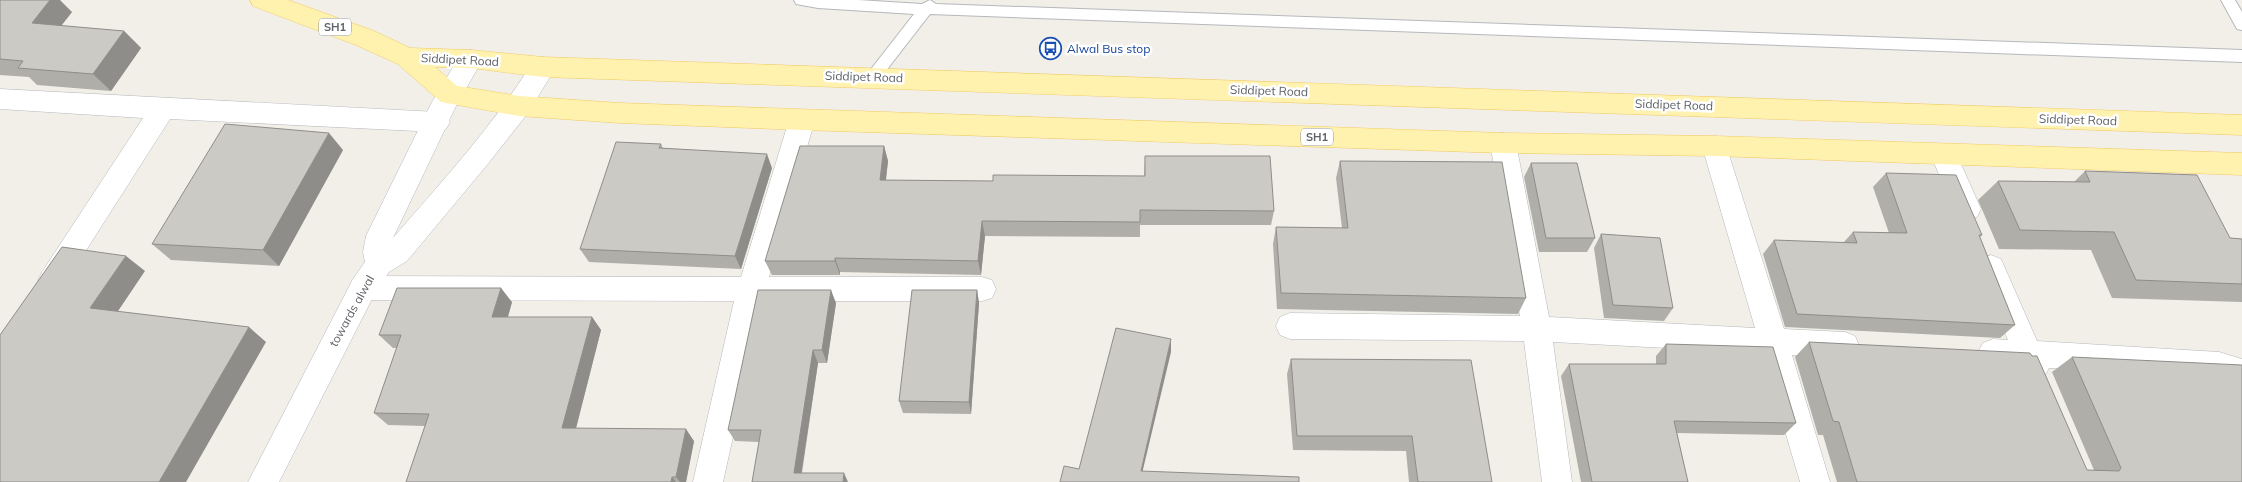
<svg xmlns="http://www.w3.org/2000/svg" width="2242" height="482" font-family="Mulish,sans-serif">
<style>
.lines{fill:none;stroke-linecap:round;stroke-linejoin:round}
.service-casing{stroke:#b5b8bc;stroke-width:2}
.minor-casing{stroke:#b5b8bc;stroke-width:1}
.secondary-casing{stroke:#b6babf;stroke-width:1}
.primary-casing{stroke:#f2c960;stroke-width:1}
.service{fill:#fff;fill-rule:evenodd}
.minor{fill:#fff;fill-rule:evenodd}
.secondary{fill:#fff;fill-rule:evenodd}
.primary{fill:#fff2af;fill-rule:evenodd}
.wall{fill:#afaea9}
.shaded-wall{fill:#8f8d8a}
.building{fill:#cccac5;stroke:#8f8d8a}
.labels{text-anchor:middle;stroke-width:5;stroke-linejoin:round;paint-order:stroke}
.shield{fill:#fff;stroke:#8f9295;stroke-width:1}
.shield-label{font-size:11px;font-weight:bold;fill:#5f6368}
.transit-label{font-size:12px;fill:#164399;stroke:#fff;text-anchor:start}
.street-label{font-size:12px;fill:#5f6368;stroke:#fff}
</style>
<rect width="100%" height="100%" fill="#f1efe8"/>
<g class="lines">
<defs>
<path id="service" d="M794 0H858L922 4 930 0 936 4 2242 50V62L930 14 878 81 873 83 868 81 866 77 868 73 914 14 818 8 796 4Z
M2221 0H2235L2242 12V30L2237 29Z"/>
<path id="minor" d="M0 89 437 112 446 115 450 122 446 129 437 132 170 119 62 288 52 292 42 288 38 280 42 272 143 118 0 109Z
M802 110 811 113 815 120 769 277H982L992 280 996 289 992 298 982 301H763L723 482H693L734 301 363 300 353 297 349 288 353 279 363 276 741 277 789 120 793 113Z
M1503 133 1512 136 1516 143 1549 317 1755 328 1702 146 1706 139 1715 136 1724 139 1784 329 1845 332 1855 336 1859 345 1855 354 1845 358 1792 355 1830 482H1800L1762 353 1553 342 1572 482H1542L1524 341 1290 339 1280 335 1276 326 1280 317 1290 313 1520 316 1490 143 1494 136Z
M1944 144 1953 148 1957 155 1981 209 1977 217 1967 220 1957 217 1953 209 1931 155 1935 148Z
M1991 255 2001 259 2037 341 2219 352 2242 359V385L2219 378 2192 375 2049 368 2044 377 2034 381 2024 377 2019 366 1993 365 1983 361 1978 352 1983 343 1993 339 2008 340 1977 267 1981 259Z"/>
<path id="secondary" d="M471 50 480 52 483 59 456 106 393 238C443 180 494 125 534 60L543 57 552 60 556 67 528 113 487 165 407 261 389 272 373 297 279 482H248L353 279 365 262 363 252 366 236 432 102 462 52Z"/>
<path id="primary" d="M250 0H288L374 31 410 48 471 50 543 57 2242 115V135L543 77 471 68 435 67 457 86 519 96 620 103 1503 133 1715 136 2242 153V175L1715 156 1503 153 802 130 620 123 519 116 441 102 398 64 356 45 253 6Z"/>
</defs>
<!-- service casing -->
<use href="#service" class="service-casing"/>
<!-- minor casing -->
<use href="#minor" class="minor-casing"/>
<!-- secondary casing -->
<use href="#secondary" class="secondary-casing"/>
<!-- primary casing -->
<use href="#primary" class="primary-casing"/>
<!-- service -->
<use href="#service" class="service"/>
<!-- minor -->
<use href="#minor" class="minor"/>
<!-- secondary -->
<use href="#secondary" class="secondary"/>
<!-- primary -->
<use href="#primary" class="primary"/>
</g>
<!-- wall -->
<path class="wall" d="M0 0 72 12 61 26 124 31 141 48 111 91 37 85 29 77 0 75Z
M661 144 663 148 772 168 741 269 589 262 580 249Z
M884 146 888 161 886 180 993 181 1144 176 1145 156 1274 211 1271 225H1140V237L985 236 981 275 840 272V275H772L765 261Z
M343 150 279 266 171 260 152 244Z
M1340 161 1526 298 1518 314 1277 309 1273 244 1276 227 1342 228 1336 178Z
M1531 163 1595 238 1587 252H1539L1524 177Z
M2085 171 2230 238 2242 239V302L2112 298 2091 250 1999 249 1978 200 1998 181 2074 182Z
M1886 173 1982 235 1980 237 2015 325 2000 338 1785 327 1763 254 1774 240 1843 243 1853 232 1889 233 1873 187Z
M1601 234 1673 308 1664 321 1604 318 1594 248Z
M977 290 979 303 971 414 903 413 899 401Z
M512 302 508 317H592L601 330 576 428 694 441 686 482H406L425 426 388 425 374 413 397 348H393L379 335Z
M836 303 827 363H818L802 473 752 482 759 442 735 441 728 430Z
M1809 342 2087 470H2094L2052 372 2072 357 2242 482H1837L1823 435H1818L1795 357Z
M1666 344 1796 423 1784 435 1677 433 1688 482H1581L1561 376 1569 364H1656V356Z
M1291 359 1492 482H1409L1406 451 1293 450 1287 374Z"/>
<!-- shaded-wall -->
<path class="shaded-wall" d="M50 0H60L72 12 50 40 32 23Z
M124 31 141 48 111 91 93 74Z
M329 133 343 150 279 266 263 250Z
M884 146 888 161 884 195 880 180Z
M767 154 772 168 741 269 735 256Z
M982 221 985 236 981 275 978 261Z
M126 256 145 271 110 323 90 308Z
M835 258 840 272V275L835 261Z
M501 288 512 302 504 330 492 317Z
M831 290 836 303 827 363 822 350Z
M977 290 979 303 971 414 969 402Z
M592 317 601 330 573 440 562 428Z
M249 327 266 342 186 482H159Z
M1171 339V352L1140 482 1141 471Z
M813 350 818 363 800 482 794 473Z
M686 429 694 441 686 482H680L676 477Z
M844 473 848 482H843Z
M672 477 676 482H671Z"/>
<!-- building -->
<path class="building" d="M0 0H50L32 23 124 31 93 74 18 68 23 61 0 59Z
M225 124 329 133 263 250 152 244Z
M616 142 661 144 659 148 767 154 735 256 580 249Z
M800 146H884L880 180 993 181V175L1145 176V156H1270L1274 211 1140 210V222L982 221 978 261 835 258V261H765Z
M1340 161 1502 162 1526 298 1281 293 1276 227 1348 228Z
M1531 163H1577L1595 238H1546Z
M2085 171 2197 175 2230 238 2242 239V284L2136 280 2114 232 2020 230 1998 181 2090 182Z
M1886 173 1956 175 1982 235H1979L2015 325 1797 314 1774 240 1857 243 1853 232 1907 233Z
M1601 234 1660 238 1673 308 1613 305Z
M62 247 126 256 90 308 249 327 159 482H0V335Z
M397 288H501L492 317H592L562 428 686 429 676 477H672L671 482H406L429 414 374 413 401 335H379Z
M758 290H831L822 350H813L794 473H844L843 482H752L761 430H728Z
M912 290H977L969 402 899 401Z
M1116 328 1171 339 1141 471 1299 477V482H1060L1064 466 1079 469Z
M1809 342 2030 353 2032 356H2037L2087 470 2119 471 2121 468 2072 357 2242 365V482H1857L1839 422 1833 421Z
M1666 344 1773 347 1796 423 1674 421 1688 482H1592L1569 364H1666Z
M1291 359 1471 360 1492 482H1418L1412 436H1297Z"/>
<!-- icons -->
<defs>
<symbol id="bus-ring" viewBox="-11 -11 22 22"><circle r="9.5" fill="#fff" stroke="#1a4fb4" stroke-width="1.5"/><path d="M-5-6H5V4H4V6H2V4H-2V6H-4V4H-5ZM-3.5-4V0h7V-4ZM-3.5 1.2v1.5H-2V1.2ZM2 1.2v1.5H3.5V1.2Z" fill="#1a4fb4"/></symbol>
</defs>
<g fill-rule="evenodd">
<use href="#bus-ring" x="1038" y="36" width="25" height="25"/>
</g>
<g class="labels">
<!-- shield labels -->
<g class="shield">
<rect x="319" y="18.5" width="32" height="17" rx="4"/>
<rect x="1301" y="128.5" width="32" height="17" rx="4"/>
</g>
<g class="shield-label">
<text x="335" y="31">SH1</text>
<text x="1317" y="141">SH1</text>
</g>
<!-- transit labels -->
<g class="transit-label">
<text x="1067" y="53">Alwal Bus stop</text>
</g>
<!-- street labels -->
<g class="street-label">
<text transform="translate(460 60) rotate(3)" y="4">Siddipet Road</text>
<text transform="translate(864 77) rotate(2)" y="4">Siddipet Road</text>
<text transform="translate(1269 91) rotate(2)" y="4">Siddipet Road</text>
<text transform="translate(1674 105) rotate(2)" y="4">Siddipet Road</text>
<text transform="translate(2078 120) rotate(2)" y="4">Siddipet Road</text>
<text transform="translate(352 311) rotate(-61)" y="4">towards alwal</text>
</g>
</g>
</svg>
